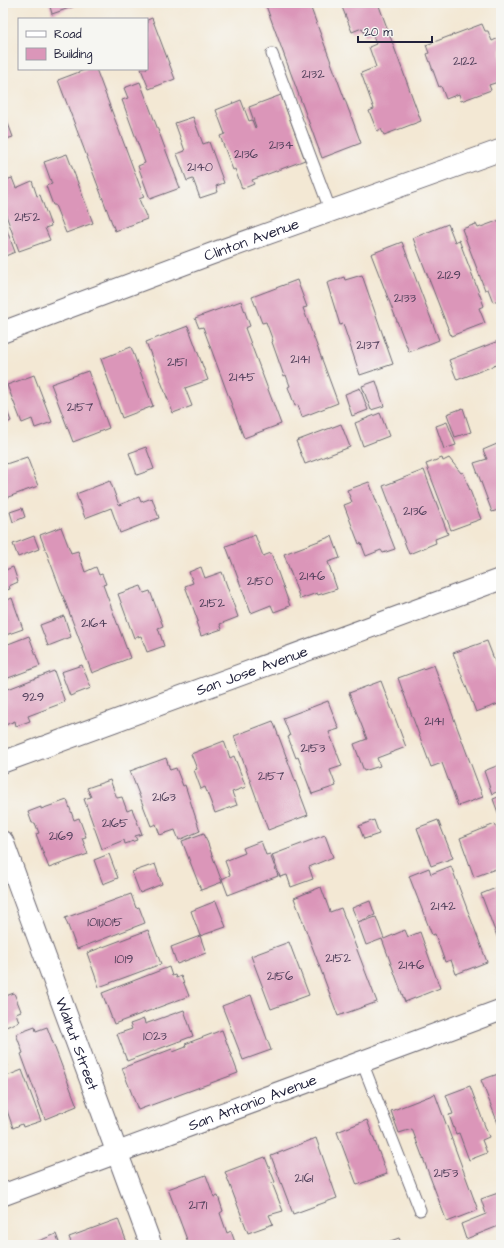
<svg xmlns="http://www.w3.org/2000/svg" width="504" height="1248" font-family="'Architects Daughter',sans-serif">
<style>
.building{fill:#db96b9}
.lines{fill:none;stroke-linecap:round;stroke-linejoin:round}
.lane-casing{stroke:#6b6771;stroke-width:13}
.street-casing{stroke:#6b6771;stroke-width:23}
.lane{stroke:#fff;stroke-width:11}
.street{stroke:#fff;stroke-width:21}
.labels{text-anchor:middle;stroke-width:4;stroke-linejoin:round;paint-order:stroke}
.number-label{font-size:13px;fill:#503f5a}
.street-label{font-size:15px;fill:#22223b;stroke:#f6f6f2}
</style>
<rect width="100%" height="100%" fill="#f6f6f2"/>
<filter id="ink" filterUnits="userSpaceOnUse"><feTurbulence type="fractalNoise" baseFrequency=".025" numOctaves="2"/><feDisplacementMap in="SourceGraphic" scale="8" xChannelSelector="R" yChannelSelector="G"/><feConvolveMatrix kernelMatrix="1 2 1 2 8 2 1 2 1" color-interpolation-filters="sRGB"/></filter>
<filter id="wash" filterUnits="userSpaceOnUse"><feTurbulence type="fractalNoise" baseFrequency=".012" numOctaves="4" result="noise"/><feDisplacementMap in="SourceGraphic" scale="16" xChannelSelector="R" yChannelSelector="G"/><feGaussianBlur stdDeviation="0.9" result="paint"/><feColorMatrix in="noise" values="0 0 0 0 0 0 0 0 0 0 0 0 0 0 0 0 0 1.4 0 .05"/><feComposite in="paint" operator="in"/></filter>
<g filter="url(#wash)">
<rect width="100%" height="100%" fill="#f3e8d4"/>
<g id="blocks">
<!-- building -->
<path class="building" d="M49 3H73L75 6 52 14Z
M265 3H309L361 143 322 158Z
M354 3H378L421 121 384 135 381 129 377 131 369 111 374 109 361 73 376 67 369 47 376 44 372 33 365 36 362 28 352 32 342 7Z
M152 18 175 79 149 89 141 69H147V20Z
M482 24 485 31H488L492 41 501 37V81L489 85 491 90 461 101 459 94 446 99 441 86 439 87 427 54 429 53 426 45Z
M87 69H96L144 197 139 199 147 219 115 231 58 80Z
M140 82 180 188 150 199 138 166 145 163 122 100 128 98 124 88Z
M281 95 305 160 252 180 254 184 242 189 235 169 233 170 220 136 225 134 216 110 241 100 249 121 252 120 255 128 256 127 249 107Z
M3 110 13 137 3 140Z
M193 117 203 144 209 142 224 183 216 186 218 192 200 198 193 179 187 181 177 154 185 151 175 123Z
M67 154 93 223 66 233 55 205H53L46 186 52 184 44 162Z
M12 178 16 188 32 181 37 196 40 195 51 226 45 228 50 240 19 251 3 207V181Z
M3 220 15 252 3 257Z
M500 220 501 222V303L499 304 498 300 493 302 488 289 485 290 462 229 476 224 478 228Z
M448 224 455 242 459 240 484 306 479 308 485 323 451 336 413 238Z
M402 242 439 340 409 352 371 254Z
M362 275 393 364 360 375 343 324 340 325 327 283 344 277 345 280Z
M297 280 307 307 303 308 338 403 302 417 298 405 295 406 288 387 290 386 286 375 284 376 272 342 273 341 266 322 262 323 252 297Z
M241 301 250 326 245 328 281 424 244 438 203 327 199 328 195 318Z
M188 326 208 380 185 388 192 406 173 413 146 342Z
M501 340V363L457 380 449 360Z
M131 347 153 406 122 418 101 359Z
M88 371 109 428 73 442 51 384Z
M34 375 52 422 35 428 32 419 22 423 7 385Z
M376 381 384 406 371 410 362 386Z
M360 388 368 410 352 416 345 394Z
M3 401 11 421 3 425Z
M463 408 471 432 455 437 447 414Z
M380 413 389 436 363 446 355 423Z
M447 422 456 445 444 449 436 426Z
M341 424 350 447 305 464 296 441Z
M497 444 501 454V509L492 512 474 463 487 459 483 450Z
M146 447 154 469 137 475 129 453Z
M27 457 38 486 3 499V465Z
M442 458 443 461 449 458 461 473 463 472 481 519 451 530 426 464Z
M424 470 448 534 435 539 436 543 409 554 383 486Z
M110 481 119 505 139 497 141 502 152 498 159 518 120 533 111 508 85 518 76 494Z
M369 482 395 549 383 553 381 550 366 556 361 543 359 544 344 505 352 502 347 490Z
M22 508 25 517 13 522 10 512Z
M61 527 71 553 78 551 85 572 96 567 99 575 102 574 106 584 103 585 130 658 92 673 40 535Z
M255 535 263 556 271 553 290 606 274 612 271 605 251 613 226 546Z
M34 536 39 549 18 557 13 544Z
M332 536 340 558 328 562 337 589 318 595 317 593 300 599 284 554Z
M13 567 18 582 9 586 10 589 3 591V571Z
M201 567 205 578 222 572 238 617 220 624 222 629 201 636 196 622 198 621 185 586 193 583 189 572Z
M141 586 144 593 150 591 163 626 158 628 164 646 147 652 141 636 134 638 118 594Z
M12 598 23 629 3 636V602Z
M64 616 71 637 48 646 40 625Z
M29 636 40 666 3 680V646Z
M487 641 497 667 500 666 501 670V703L476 712 453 653Z
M82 665 91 688 70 696 61 672Z
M434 665 483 797 458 806 442 763 431 767 398 678Z
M54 671 65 702 28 716 30 721 16 726 15 721 3 726V691Z
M381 681 406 747 377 758 380 766 364 771 354 744 367 739 349 693Z
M328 701 339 729 329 732 342 766 330 770 336 786 312 794 298 757 296 758 288 737 290 736 283 718Z
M273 721 308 815 268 830 234 736Z
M224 741 230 758 234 756 246 787 232 792 237 805 215 813 205 787 201 789 194 770 197 769 191 754Z
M166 758 170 770 176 768 183 786 185 785 200 831 179 840 175 830 160 835 156 824 151 826 130 771Z
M499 765 501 771V790L492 794 484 771Z
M110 780 117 798 122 797 127 811 132 809 142 834 135 836 137 840 125 844 124 840 102 849 84 799 91 797 87 788Z
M501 796V821L493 799Z
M67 800 74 820 79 818 86 837 82 838 88 854 49 868 36 834 39 833 35 823H32L28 812 41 807V809Z
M374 820 379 834 364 839 359 826Z
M438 820 453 858 431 866 417 828Z
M495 824 501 839V867L474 877 460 838Z
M204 833 222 882 201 890 182 841Z
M325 835 333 857 309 867 313 879 291 887 287 875 280 877 272 855Z
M261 841 266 855 270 854 278 876 228 895 222 879 230 875 225 861 245 853 243 848Z
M109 854 118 878 103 884 94 860Z
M155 864 162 884 140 893 132 872Z
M451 866 487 962 456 974 451 960 445 962 435 934 432 935 409 876 429 868 431 874Z
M501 886V947L481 894Z
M321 887 330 912 341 908 377 1002 338 1016 294 898Z
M131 894 136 908 139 907 145 923 77 949 65 918Z
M216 901 226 927 200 936 191 911Z
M370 901 375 915 358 922 352 908Z
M376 917 384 939 405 930 408 937 420 932 440 988 405 1002 382 939 366 945 358 923Z
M148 930 161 964 99 987 87 953Z
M200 936 206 953 177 964 171 947Z
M289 942 309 995 271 1009 251 956Z
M169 967 172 976 175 975 176 978 181 976 189 996 114 1024 102 993Z
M14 993 21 1011 16 1013 19 1022 3 1028V997Z
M251 995 271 1050 243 1060 222 1006Z
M184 1010 193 1036 127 1061 117 1034 132 1029 130 1024 144 1019 145 1024Z
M35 1027 36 1031 47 1027 77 1106 45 1119 21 1054 23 1053 16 1034Z
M222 1030 238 1073 138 1110 122 1068 172 1049 173 1052 186 1047 185 1044Z
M3 1056 7 1066 4 1067 7 1076 22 1070 41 1121 23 1127 22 1124 13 1128 3 1099Z
M501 1073V1131L481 1080Z
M470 1086 489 1137 482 1140 487 1153 469 1160 459 1133 456 1134 449 1115 453 1114 446 1095Z
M435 1094 478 1210 447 1222 412 1129 399 1133 391 1111Z
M367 1120 387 1174 357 1185 337 1132Z
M316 1138 337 1198 293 1214 271 1156Z
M265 1157 275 1182 272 1183 283 1211 269 1215 273 1224 248 1233 225 1172Z
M206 1175 214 1197 218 1196 223 1211 220 1213 227 1233 231 1231 236 1245H203L202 1242 194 1245H189L168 1189Z
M501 1192V1225L466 1239 461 1224 486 1214 481 1199Z
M118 1219 128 1245H72L69 1237Z
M56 1234 60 1245H29Z
M399 1238 402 1245H379Z"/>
</g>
</g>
<g filter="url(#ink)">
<use href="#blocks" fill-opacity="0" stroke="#6b6771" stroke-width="1"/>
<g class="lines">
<defs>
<path id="lane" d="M272 54 331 212
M362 1062 420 1210"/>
<g id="street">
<path id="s1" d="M3 332 211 254 501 150"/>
<path id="s2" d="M3 762 501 579"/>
<path id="s3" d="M3 842 151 1245"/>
<path id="s4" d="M3 1195 501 1010"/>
</g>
</defs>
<!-- lane casing -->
<use href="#lane" class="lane-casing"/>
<!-- street casing -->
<use href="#street" class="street-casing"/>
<!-- lane -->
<use href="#lane" class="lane"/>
<!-- street -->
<use href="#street" class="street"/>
</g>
</g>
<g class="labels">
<!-- number labels -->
<g class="number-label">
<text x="465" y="65">2122</text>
<text x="313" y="78">2132</text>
<text x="281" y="149">2134</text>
<text x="246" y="158">2136</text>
<text x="200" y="171">2140</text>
<text x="27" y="221">2152</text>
<text x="449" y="279">2129</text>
<text x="405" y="302">2133</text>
<text x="368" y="349">2137</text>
<text x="300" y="363">2141</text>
<text x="177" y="366">2151</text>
<text x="242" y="381">2145</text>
<text x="80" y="411">2157</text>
<text x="415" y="515">2136</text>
<text x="312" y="580">2146</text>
<text x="260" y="585">2150</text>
<text x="212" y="607">2152</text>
<text x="94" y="627">2164</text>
<text x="33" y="701">929</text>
<text x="434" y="725">2141</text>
<text x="313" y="752">2153</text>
<text x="271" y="780">2157</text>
<text x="164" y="801">2163</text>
<text x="115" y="827">2165</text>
<text x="61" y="840">2169</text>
<text x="443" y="910">2142</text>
<text x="105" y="926">1011;1015</text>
<text x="338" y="962">2152</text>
<text x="124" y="963">1019</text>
<text x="411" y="969">2146</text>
<text x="280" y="980">2156</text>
<text x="155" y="1040">1023</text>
<text x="446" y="1177">2153</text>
<text x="304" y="1182">2161</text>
<text x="198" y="1209">2171</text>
</g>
<!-- street labels -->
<g class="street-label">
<text dy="5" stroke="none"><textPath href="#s1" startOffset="265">Clinton Avenue</textPath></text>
<text dy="5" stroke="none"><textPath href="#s2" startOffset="265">San Jose Avenue</textPath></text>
<text dy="5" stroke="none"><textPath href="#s3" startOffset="215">Walnut Street</textPath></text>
<text dy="5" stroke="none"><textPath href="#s4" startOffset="266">San Antonio Avenue</textPath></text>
</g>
</g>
<!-- margin -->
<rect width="504" height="1248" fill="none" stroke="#f6f6f2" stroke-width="16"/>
<!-- legend -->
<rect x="18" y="18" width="130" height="52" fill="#f6f6f2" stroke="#a1a1a9"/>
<rect x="26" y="31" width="20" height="6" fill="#ffffff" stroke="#a1a1a9"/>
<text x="54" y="38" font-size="12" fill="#22223b">Road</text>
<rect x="26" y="48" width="20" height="12" fill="#db96b9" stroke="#a1a1a9"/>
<text x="54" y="58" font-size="12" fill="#22223b">Building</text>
<!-- scale -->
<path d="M358 36v6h74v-6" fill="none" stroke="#22223b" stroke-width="2"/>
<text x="364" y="36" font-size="12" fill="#22223b" stroke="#f6f6f2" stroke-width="3" paint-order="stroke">20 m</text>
</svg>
